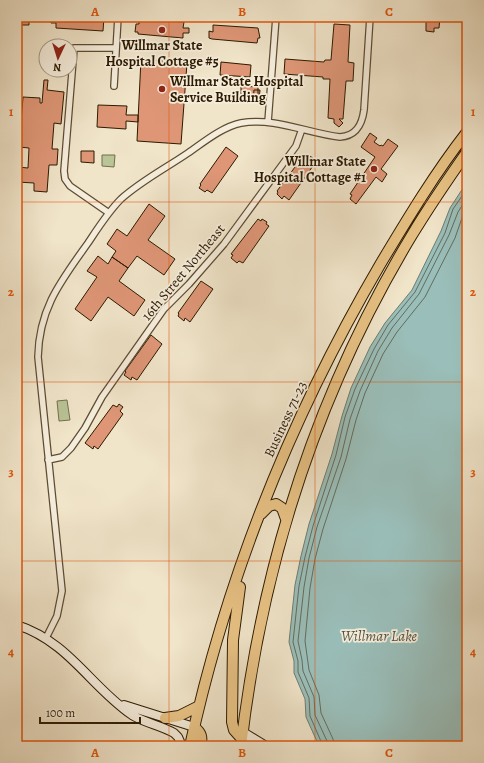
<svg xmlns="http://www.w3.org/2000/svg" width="484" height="763" font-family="Alegreya,serif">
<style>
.green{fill:#b9c497;stroke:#726f4c}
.water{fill:#9abeb9;stroke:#6e7c6f}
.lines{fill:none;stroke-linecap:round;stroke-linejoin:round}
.shore{stroke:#636c5c;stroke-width:1}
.building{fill:#de9676;stroke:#2c1a00}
.street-casing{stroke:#5d4c32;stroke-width:8}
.secondary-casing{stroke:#2c1a00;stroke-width:10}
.highway-casing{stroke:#2c1a00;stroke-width:12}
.street{stroke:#f5eddc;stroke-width:5.5}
.secondary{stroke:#f5eddc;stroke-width:8}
.highway{stroke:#e8c284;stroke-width:10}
.grid{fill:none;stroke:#df560b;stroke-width:1;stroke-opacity:0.55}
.poi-dot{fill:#8f2418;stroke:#f5eddc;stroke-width:1.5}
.labels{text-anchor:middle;stroke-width:3.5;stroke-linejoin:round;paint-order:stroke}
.poi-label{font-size:14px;font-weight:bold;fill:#2c1a00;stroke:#f5eddc}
.street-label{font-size:14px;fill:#2c1a00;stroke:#f5eddc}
.water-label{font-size:15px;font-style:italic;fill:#525341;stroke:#f5eddc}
.neatline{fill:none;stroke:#df560b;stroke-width:1.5}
.grid-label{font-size:13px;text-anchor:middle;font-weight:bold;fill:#df560b}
</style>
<rect width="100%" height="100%" fill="#f0e4c9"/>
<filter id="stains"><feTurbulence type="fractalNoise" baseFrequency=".005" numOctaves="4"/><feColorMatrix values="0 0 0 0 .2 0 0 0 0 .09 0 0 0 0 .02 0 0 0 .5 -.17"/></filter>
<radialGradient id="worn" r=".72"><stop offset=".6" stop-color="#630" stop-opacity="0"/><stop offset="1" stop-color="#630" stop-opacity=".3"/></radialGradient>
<!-- green -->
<path class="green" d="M102 155H115L114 167 102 166Z
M67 400 70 420 59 421 57 401Z"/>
<!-- water -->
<path class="water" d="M467 182V746H319L306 717 305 699 294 673V661L289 642 295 585 301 556 309 524 332 454 342 416 351 388 370 347 385 323 412 290 441 231 450 208Z"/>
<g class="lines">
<!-- shore -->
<path class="shore" d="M323 746 310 716 309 698 298 672V661L293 642 299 586 305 557 313 526 336 455 345 417 355 389 374 349 388 325 415 292 445 233 453 209 467 189
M328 746 327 741 315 715 314 697 303 671 302 660 298 641 304 587 309 558 317 527 341 457 350 419 360 391 378 351 392 328 419 294 449 235 458 212 467 198
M334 746 333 739 321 713 319 695 309 670 305 641 310 588 315 559 323 529 346 459 356 420 365 393 383 354 397 332 425 297 455 238 463 215 467 209"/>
</g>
<!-- building -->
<path class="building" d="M17 17H29V25H17Z
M58 17H104L103 31 56 28V23H51V18H58Z
M426 17H440L439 28H434V32L426 31Z
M139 19 184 22 183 28H189V33H183V38L138 34V32H135L136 24H139Z
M334 24 350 25 348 62 354 63 353 81H346L343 119H339L343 123 339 127 334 123V119L328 118 330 79H323V77L284 74 285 59 324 62 325 60H331Z
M213 25 258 28 260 38H258L257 43 212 39 209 38V31L213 32Z
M141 59 187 63 181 144 137 141Z
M221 62 251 65 250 77 220 75Z
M44 80H48L47 90 64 92 61 124 54 123 52 149H58L57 165H49L47 192 34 191V183L17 182 18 167 28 168 29 148 19 147 23 97 40 98V103H42Z
M241 86 258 87V95L241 94Z
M254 90H260L259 101H253Z
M98 105 127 106 126 115H138V122L126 121V129L97 127Z
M370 133 377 138 374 142 380 146 381 145 383 146 388 139 398 146 381 169 387 174 382 182 376 177 356 204 350 199 352 195 350 194 375 157 361 147Z
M226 147 238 156 212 193 207 190 205 192 199 188 201 185 200 184Z
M81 151H94V163L81 162Z
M304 155 307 156 308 155 313 158 311 160 315 163 289 200 284 196 282 199 277 194 278 192 277 191Z
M149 204 165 216 148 240 175 259 164 275 137 256 128 268 112 257 116 251 107 244 117 229 127 236Z
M258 219 261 221 262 219 267 222 266 224 269 226 243 263 239 261 237 263 231 258 233 255 231 254Z
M98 256 108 264 112 257 128 268 119 281 145 300 134 316 108 297 91 321 75 309 97 277 87 271Z
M201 281 213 289 190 322 185 318 184 321 178 316 179 314 178 313Z
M151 335 162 344 137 380 132 377 131 380 124 375 126 372 125 371Z
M17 355 19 356 18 374H17Z
M119 404 123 407 120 411 123 414 98 449 94 446 93 449 85 443 113 405 117 407Z"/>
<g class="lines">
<defs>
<path id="street" d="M114 86 118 17
M268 122 276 17
M109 213 70 186 65 179 64 171 74 48H116
M48 460 62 457 71 448 85 428 102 397 164 309 189 284 224 244 296 146 302 129
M46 638 57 616 62 591 38 357C39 308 61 281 88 243 98 228 108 212 121 199 141 181 166 168 188 153 204 142 222 127 241 123 274 117 307 133 340 137 356 136 362 125 364 110L370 17"/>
<path id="secondary" d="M17 625C69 642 90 686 132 715 145 723 160 725 174 733L178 737 182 746
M124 705 194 727
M243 732 266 746
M242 739 252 746"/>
<path id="highway" d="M261 514 269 506 276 504 282 508 286 519
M240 587 233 640 232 722 234 730 242 739
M165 718 179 716 199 706
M194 727C202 733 202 737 201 746
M190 746C227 576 293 413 381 263 408 218 435 173 467 132
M241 746C262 565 317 392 412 235 429 207 448 179 467 152"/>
</defs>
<!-- street casing -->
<use href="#street" class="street-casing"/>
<!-- secondary casing -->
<use href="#secondary" class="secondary-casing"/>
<!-- highway casing -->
<use href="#highway" class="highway-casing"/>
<!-- street -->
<use href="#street" class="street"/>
<!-- secondary -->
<use href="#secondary" class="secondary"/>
<!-- highway -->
<use href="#highway" class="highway"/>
</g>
<!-- grid -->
<path class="grid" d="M169 17V746M315 17V746M17 202H467M17 382H467M17 561H467"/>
<!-- markers -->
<g class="poi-dot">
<circle cx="162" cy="30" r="4"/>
<circle cx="162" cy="89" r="4"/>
<circle cx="374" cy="169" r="4"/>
</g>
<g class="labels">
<!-- poi labels -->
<g class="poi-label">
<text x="162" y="50">Willmar State<tspan x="162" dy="16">Hospital Cottage #5</tspan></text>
<text x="170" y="86" text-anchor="start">Willmar State Hospital<tspan x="170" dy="16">Service Building</tspan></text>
<text x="366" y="166" text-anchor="end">Willmar State<tspan x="366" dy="16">Hospital Cottage #1</tspan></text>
</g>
<!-- street labels -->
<g class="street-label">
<text transform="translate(183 272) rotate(-50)" y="5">16th Street Northeast</text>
<text transform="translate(285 419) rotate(-65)" y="5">Business 71-23</text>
</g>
<!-- water labels -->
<g class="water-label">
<text x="379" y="641">Willmar Lake</text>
</g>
</g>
<!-- margin -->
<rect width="484" height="763" fill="none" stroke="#f0e4c9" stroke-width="44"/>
<!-- north arrow -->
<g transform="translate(58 58) rotate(184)"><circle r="19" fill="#f5eddc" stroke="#a59984"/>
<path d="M0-3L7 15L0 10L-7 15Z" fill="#8f2418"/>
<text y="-6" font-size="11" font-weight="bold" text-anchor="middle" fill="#2c1a00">N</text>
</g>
<!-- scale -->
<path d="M40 717v6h100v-6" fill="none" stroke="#2c1a00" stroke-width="2"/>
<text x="46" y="717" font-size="12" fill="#2c1a00" stroke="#f5eddc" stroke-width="3" paint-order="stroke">100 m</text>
<rect x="22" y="22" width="440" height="719" class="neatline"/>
<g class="grid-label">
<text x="95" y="16">A</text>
<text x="242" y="16">B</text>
<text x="389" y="16">C</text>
<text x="11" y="116">1</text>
<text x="473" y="116">1</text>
<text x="11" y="296">2</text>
<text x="473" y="296">2</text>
<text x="11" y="476">3</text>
<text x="473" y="476">3</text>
<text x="11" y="656">4</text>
<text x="473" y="656">4</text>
<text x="95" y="757">A</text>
<text x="242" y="757">B</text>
<text x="389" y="757">C</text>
</g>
<rect width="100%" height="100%" filter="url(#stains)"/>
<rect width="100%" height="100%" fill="url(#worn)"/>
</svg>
